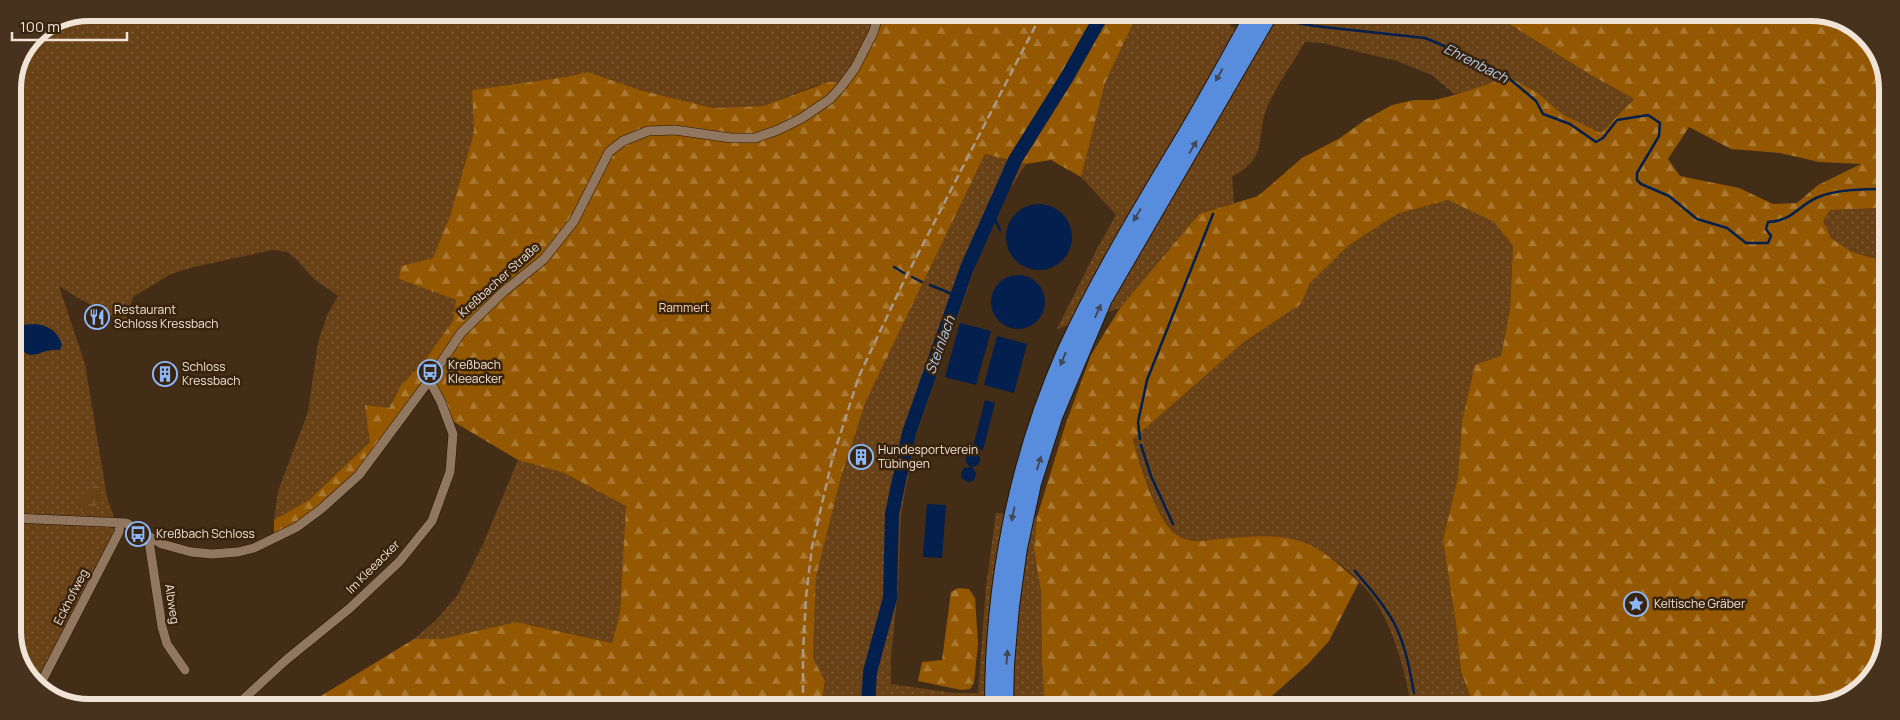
<svg xmlns="http://www.w3.org/2000/svg" width="1900" height="720" font-family="Manrope,sans-serif">
<style>
.grass{fill:url(#grass-dots)}
.forest{fill:url(#forest-firs);fill-rule:evenodd}
.wetland{fill:url(#wetland-marsh)}
.water{fill:#021f4d}
.lines{fill:none;stroke-linecap:round;stroke-linejoin:round}
.stream{stroke:#021f4d;stroke-width:2.5}
.river{stroke:#021f4d;stroke-width:14}
.street-casing{stroke:#291501;stroke-width:10}
.highway-casing{stroke:#291501;stroke-width:18}
.street{stroke:#91775f;stroke-width:9}
.highway{stroke:#588cdc;stroke-width:16}
.rail{stroke:#ab9a89;stroke-width:2.5;stroke-dasharray:8 4;stroke-linecap:butt}
.oneway{fill:#434855}
.labels{text-anchor:middle;stroke-width:5;stroke-linejoin:round;paint-order:stroke}
.street-label{font-size:12px;fill:#f1e3d6;stroke:#38230d}
.park-label{font-size:12px;fill:#fcd9b9;stroke:#38230d}
.poi-label{font-size:12px;fill:#f1e3d6;stroke:#38230d;text-anchor:start}
.water-label{font-size:14px;font-style:italic;fill:#b3cbf0;stroke:#38230d}
.rim{fill:none;stroke:#f1e3d6;stroke-width:6}
</style>
<defs>
<pattern id="grass-dots" width="8" height="8" patternUnits="userSpaceOnUse" patternTransform="scale(1.25)"><rect width="8" height="8" fill="#684116"/><path d="M2 2h.1M6 6h.1" fill="none" stroke="#7e5c37" stroke-width="1.8" stroke-linecap="round"/></pattern>
<pattern id="forest-firs" width="22" height="20" patternUnits="userSpaceOnUse" patternTransform="scale(1.25)"><rect width="22" height="20" fill="#955802"/><path d="M5 1l3.5 6h-7zM16 11l3.5 6h-7z" fill="#a97832"/></pattern>
<pattern id="wetland-marsh" width="20" height="14" patternUnits="userSpaceOnUse" patternTransform="scale(1.25)"><rect width="20" height="14" fill="#684116"/><path d="M1 5h8M5 5V1M11 12h8M15 12V8" fill="none" stroke="#7e5c37"/></pattern>
</defs>
<rect width="100%" height="100%" fill="#432d17"/>
<!-- grass -->
<path class="grass" d="M89 13 879 14 844 83 817 85 763 106 713 108 640 90 588 72 565 77 472 90 474 132 450 216 433 259 402 266 399 279 457 300 454 321 423 363 401 385 370 442 309 500 274 520 278 491 308 412 318 342 328 313 338 296 314 279 297 260 287 252 273 250 194 267 171 274 133 297 125 323 78 298 59 286 85 364 107 497 119 532 40 686 28 677 13 636V84L35 35Z
M1137 15H1235L1230 26 1258 37 1272 15 1501 16 1511 25 1589 74 1634 99 1601 133 1562 114 1538 93 1509 77 1455 95 1432 75 1397 61 1322 43 1305 42C1293 63 1278 83 1268 105 1254 138 1271 156 1232 177L1234 203 1199 214 1120 308 1057 329 1099 245 1116 215 1081 177 1105 83Z
M985 154 1026 164 1008 192 976 265 915 438 901 514 898 588 891 656V684L954 693H978L986 587 996 513 1037 517 1034 549 1041 592 1042 663 1045 706 821 705 825 681 813 658 816 577 841 477 866 401Z
M1448 200 1494 222 1513 246 1510 310 1501 357 1462 422 1458 477 1443 540 1456 624 1461 671 1474 707H1411C1407 677 1395 635 1380 609 1357 570 1313 538 1267 537 1249 537 1196 544 1183 539 1158 528 1141 465 1133 439L1244 342 1301 304 1310 283 1348 246 1397 214Z
M1886 205V262L1852 252 1831 238 1823 221 1830 210 1881 208Z
M518 460 564 473 627 506 620 613 612 643 516 622 441 639H414L436 620 457 596 483 544Z"/>
<!-- forest -->
<path class="forest" d="M879 14 1137 15 1105 83 1081 177 1051 160 1026 164 985 154 866 401 841 477 816 577 813 658 825 681 821 705 312 704 316 699 414 639H441L516 622 612 643 620 613 626 506 564 473 518 460 449 419 432 385 446 348 354 476 300 523 274 537V520L309 500 370 442 365 405 389 408 401 385 423 363 453 321 456 300 399 279 401 266 433 258 450 216 474 132 472 90 565 77 588 72 640 90 713 108 763 106 828 82 844 83Z
M1501 16 1836 17 1872 43 1887 84 1886 205 1881 208 1830 210 1823 221 1831 238 1852 252 1886 262 1883 656 1857 692 1811 707H1474L1461 671 1456 624 1443 540 1458 477 1462 422 1475 365 1501 356 1510 310 1513 246 1494 222 1448 200 1397 214 1348 246 1310 283 1301 304 1244 342 1133 439C1140 465 1154 512 1172 531 1175 534 1181 538 1185 539 1195 543 1209 540 1219 539 1243 537 1269 534 1292 539 1320 545 1338 564 1359 582L1329 641 1308 664 1263 704V706H1045L1042 663 1041 592 1034 549 1037 517 1065 426 1091 355 1120 308 1199 214 1258 196 1302 158 1340 138 1365 120 1392 105 1414 100H1434L1455 95 1509 77 1538 93 1562 114 1601 133 1634 99 1589 74 1511 25ZM1689 127 1731 149 1780 153 1819 162 1861 164 1818 185 1797 203 1773 204 1739 188 1680 176 1668 159Z
M958 588 969 589 975 598 978 643 974 683 970 689 961 690 918 681 922 662 942 660 951 592Z"/>
<!-- wetland -->
<path class="wetland" d="M98 478 100 479C101 490 100 500 94 509L82 512 78 509C79 500 86 499 90 493 94 488 94 482 98 478Z"/>
<!-- water -->
<path class="water" d="M1006 237a33 33 0 1 1 66 0a33 33 0 1 1-66 0Z
M991 302a27 27 0 1 1 54 0a27 27 0 1 1-54 0Z
M960 323 991 331 976 385 945 377Z
M33 324C48 325 56 330 62 344L60 350C36 348 33 368 13 339V332L22 325Z
M997 336 1027 344 1014 393 984 385Z
M985 400 995 403 983 450 973 447Z
M974 452 980 456V461L978 465 972 467 976 473C976 479 973 482 968 482L962 478 961 473 964 468 970 467 966 462C965 456 968 453 974 452Z
M927 504 946 505 942 558 923 557Z"/>
<g class="lines">
<!-- stream -->
<path class="stream" d="M1275 19 1314 26 1425 38 1485 63 1505 75 1536 101 1543 114 1570 124 1596 142 1603 138 1617 120 1648 115 1660 123 1659 136 1637 173V180L1641 184 1669 196 1697 219 1727 228 1746 243H1768L1771 236 1766 229 1768 222C1792 221 1797 207 1816 198 1834 189 1867 189 1887 189
M992 212 1000 230
M894 267 904 273
M912 277 922 282
M930 285 957 296
M1140 439 1138 422 1147 380 1213 214
M1141 445 1151 476 1173 524
M1355 571C1370 589 1387 607 1397 629 1406 649 1410 671 1414 693
M1416 703V707"/>
<!-- river -->
<path class="river" d="M868 705 870 672 890 598 892 514 909 433 967 268 1015 160 1067 77 1102 15"/>
<defs>
<path id="street" d="M13 518 126 523 162 544 191 552 212 554 238 552 254 548 297 527 320 510 359 475 428 382 461 333 503 292 544 259 574 221 609 152 623 141 648 131 675 130 731 138H755L778 130 802 118 830 99 841 87 855 68 873 33 879 14
M150 538 149 541 162 627 167 644 185 670
M42 681 119 532 120 524
M238 704 286 660 350 608 399 562 432 521 450 472 453 434 441 402 432 385 428 382"/>
<path id="highway" d="M993 706C993 585 1016 463 1065 352 1100 276 1143 206 1186 134 1209 95 1231 55 1253 15
M1005 706 1006 664 1011 606 1019 548 1033 483 1054 417 1104 299 1269 15"/>
</defs>
<!-- street casing -->
<use href="#street" class="street-casing"/>
<!-- highway casing -->
<use href="#highway" class="highway-casing"/>
<!-- street -->
<use href="#street" class="street"/>
<!-- highway -->
<use href="#highway" class="highway"/>
<!-- rail -->
<path class="rail" d="M803 705V653L806 597 812 547 832 460 859 376 902 285 1041 15"/>
</g>
<!-- one-way arrows -->
<defs><path id="oneway-solid" d="M-6-.8H1V-3.2L6.5 0L1 3.2V.8H-6Z" transform="scale(1.25)"/></defs>
<g class="oneway">
<use href="#oneway-solid" transform="translate(1219 75) rotate(119)"/>
<use href="#oneway-solid" transform="translate(1193 147) rotate(-59)"/>
<use href="#oneway-solid" transform="translate(1137 215) rotate(121)"/>
<use href="#oneway-solid" transform="translate(1098 311) rotate(-66)"/>
<use href="#oneway-solid" transform="translate(1063 359) rotate(112)"/>
<use href="#oneway-solid" transform="translate(1039 463) rotate(-73)"/>
<use href="#oneway-solid" transform="translate(1013 514) rotate(102)"/>
<use href="#oneway-solid" transform="translate(1007 657) rotate(-86)"/>
</g>
<!-- icons -->
<defs>
<symbol id="restaurant-ring" viewBox="-11 -11 22 22"><circle r="9.5" fill="#38230d" stroke="#8db9fc" stroke-width="1.5"/><path d="M-5-6h1v4h1v-4h1v4h1v-4h1v5L-1.5 .5V6h-2V.5L-5-1ZM5-6V6H3V1.5H1.5Q1.5-4 5-6Z" fill="#8db9fc"/></symbol>
<symbol id="bus-ring" viewBox="-11 -11 22 22"><circle r="9.5" fill="#38230d" stroke="#8db9fc" stroke-width="1.5"/><path d="M-5-6H5V4H4V6H2V4H-2V6H-4V4H-5ZM-3.5-4V0h7V-4ZM-3.5 1.2v1.5H-2V1.2ZM2 1.2v1.5H3.5V1.2Z" fill="#8db9fc"/></symbol>
<symbol id="building-ring" viewBox="-11 -11 22 22"><circle r="9.5" fill="#38230d" stroke="#8db9fc" stroke-width="1.5"/><path d="M-4-6H4V6H1V3H-1V6H-4ZM-2.5-4.3h1.7v1.8h-1.7ZM.8-4.3h1.7v1.8H.8ZM-2.5-1h1.7V.8h-1.7ZM.8-1h1.7V.8H.8Z" fill="#8db9fc"/></symbol>
<symbol id="sight-ring" viewBox="-11 -11 22 22"><circle r="9.5" fill="#38230d" stroke="#8db9fc" stroke-width="1.5"/><path d="M0-6L1.8-2.2L6-1.7L2.9 1.2L3.7 5.4L0 3.3L-3.7 5.4L-2.9 1.2L-6-1.7L-1.8-2.2Z" fill="#8db9fc"/></symbol>
</defs>
<g fill-rule="evenodd">
<use href="#restaurant-ring" x="83" y="303" width="28" height="28"/>
<use href="#bus-ring" x="416" y="358" width="28" height="28"/>
<use href="#building-ring" x="151" y="360" width="28" height="28"/>
<use href="#building-ring" x="847" y="443" width="28" height="28"/>
<use href="#bus-ring" x="124" y="520" width="28" height="28"/>
<use href="#sight-ring" x="1622" y="590" width="28" height="28"/>
</g>
<g class="labels">
<!-- street labels -->
<g class="street-label">
<text transform="translate(499 280) rotate(-42)" y="4">Kreßbacher Straße</text>
<text transform="translate(373 567) rotate(-45)" y="4">Im Kleeacker</text>
<text transform="translate(71 597) rotate(-63)" y="4">Eckhofweg</text>
<text transform="translate(172 604) rotate(81)" y="4">Albweg</text>
</g>
<!-- park labels -->
<g class="park-label">
<text x="684" y="312">Rammert</text>
</g>
<!-- poi labels -->
<g class="poi-label">
<text x="114" y="314">Restaurant<tspan x="114" dy="14">Schloss Kressbach</tspan></text>
<text x="448" y="369">Kreßbach<tspan x="448" dy="14">Kleeacker</tspan></text>
<text x="182" y="371">Schloss<tspan x="182" dy="14">Kressbach</tspan></text>
<text x="878" y="454">Hundesportverein<tspan x="878" dy="14">Tübingen</tspan></text>
<text x="156" y="538">Kreßbach Schloss</text>
<text x="1654" y="608">Keltische Gräber</text>
</g>
<!-- water labels -->
<g class="water-label">
<text transform="translate(1476 63) rotate(27)" y="5">Ehrenbach</text>
<text transform="translate(940 345) rotate(-70)" y="5">Steinlach</text>
</g>
</g>
<!-- crop -->
<path d="M0 0H1900V720H0ZM89 21H1811A68 68 0 0 1 1879 89V631A68 68 0 0 1 1811 699H89A68 68 0 0 1 21 631V89A68 68 0 0 1 89 21Z" fill="#47321d" fill-rule="evenodd"/>
<path class="rim" d="M89 21H1811A68 68 0 0 1 1879 89V631A68 68 0 0 1 1811 699H89A68 68 0 0 1 21 631V89A68 68 0 0 1 89 21Z"/>
<!-- scale -->
<path d="M12 32v8h115v-8" fill="none" stroke="#f1e3d6" stroke-width="2.5"/>
<text x="20" y="32" font-size="15" fill="#f1e3d6" stroke="#38230d" stroke-width="4" paint-order="stroke">100 m</text>
</svg>
